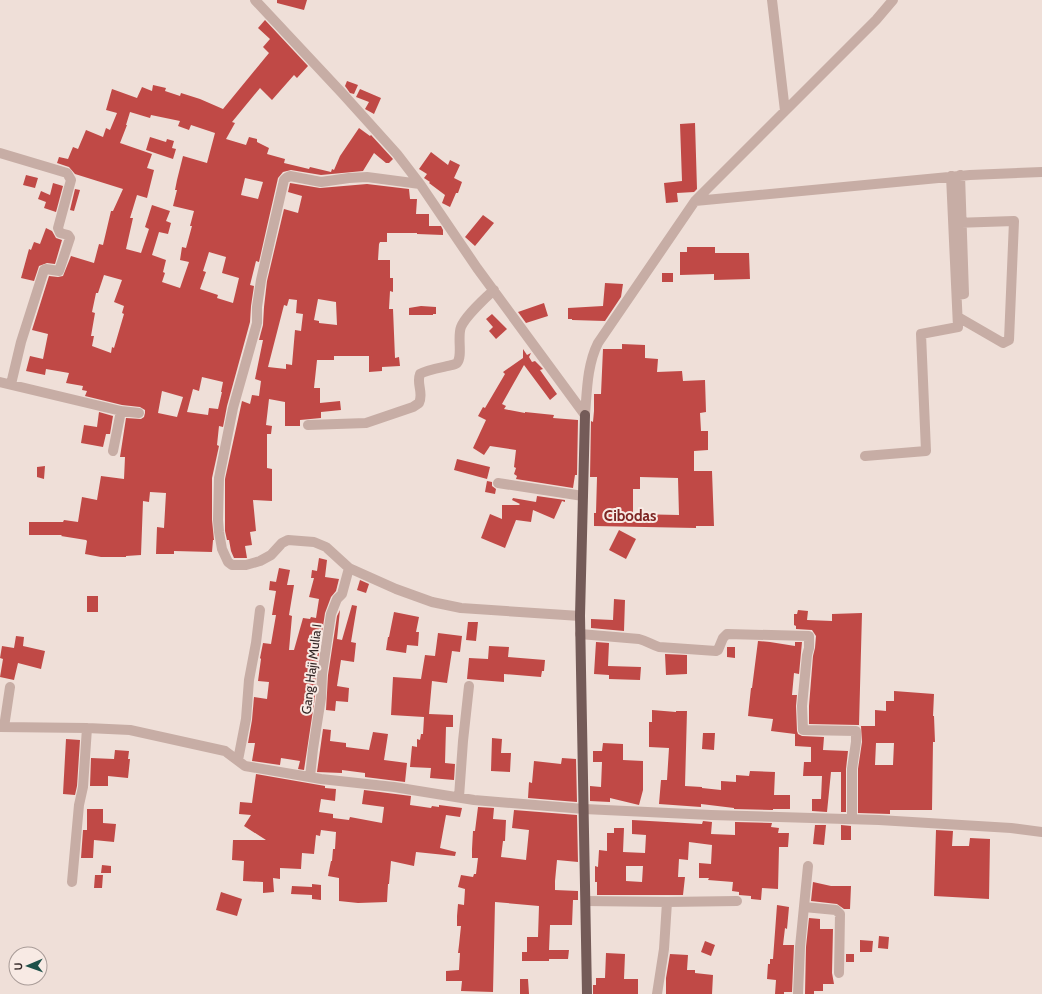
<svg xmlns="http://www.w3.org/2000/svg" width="1042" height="994" font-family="Cabin,sans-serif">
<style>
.building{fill:#c04946;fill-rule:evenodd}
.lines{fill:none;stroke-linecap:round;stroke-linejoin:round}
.minor{stroke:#c7ada5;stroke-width:10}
.major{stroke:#745b58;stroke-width:10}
.labels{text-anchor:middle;stroke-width:4;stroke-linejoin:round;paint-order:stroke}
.street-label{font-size:13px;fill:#332726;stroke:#f8eae4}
.quarter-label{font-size:15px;font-weight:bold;fill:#7d2523;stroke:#f8eae4}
</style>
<rect width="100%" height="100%" fill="#efdfd8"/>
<!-- building -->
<path class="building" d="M277 0H307L304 10 277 3Z
M265 20 308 66 297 78 294 75 272 100 260 88 232 122 235 123 226 139 246 145 249 137 257 139V142L269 148 267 154 285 159 284 163 309 169 310 167 331 172 332 169 334 170 340 156 359 128 370 136 371 135 393 159 389 163H386L374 153 363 171 321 175 291 170 283 172 278 178 259 262 256 261 250 285 254 286 251 306 250 322 227 406 223 427 219 426 217 445 219 446 212 478V520L214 540H213L212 552 174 551V554H156L157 527 164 528 166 493 150 492 149 502 143 501 141 555 126 556V557H101L85 554 87 541 86 540 61 536 62 535H29V522H63L64 520 78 522 82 497 97 500 101 476 124 479 125 457H120L126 418 141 419 144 417 145 413V410L140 407 122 405 85 396 87 391 82 390 83 386 66 383 69 373 46 369 45 375 26 371 30 356 43 359 48 334 32 330 49 276 58 277 63 276 71 256 94 263 99 244 103 245 111 211H113L123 189 75 174 69 167 57 163 59 157 68 159 73 147 78 149 86 130 103 137 106 128 110 130 117 113 106 110 112 89 137 98 142 87 152 91 153 85 166 88 165 91 180 96 181 93 200 99 223 109 269 53 263 47 270 39 258 28ZM130 112 150 118 151 115 180 121 178 126 189 130 191 125 215 133 207 163 183 156 177 180 175 190H177L173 206 194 211 190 226H192L186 248 182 247 180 260 189 262 180 288 162 282 165 273 163 272 166 260 152 255 159 232 168 234 171 223 166 221 170 211 152 205 145 227 149 229 141 253 126 249 133 218H130L137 195 147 198 154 170 147 168 152 154 120 143 127 125H126ZM245 178 263 182 258 199 241 195ZM209 252 226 257 222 273 239 278 233 303 217 298 218 295 200 289 206 272 203 271ZM104 275 122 280 114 302 124 306 122 313 124 314 114 348 112 347 111 353 92 346 94 336H91L95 313 92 312 96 293H98ZM202 377 223 382 221 392H222L218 409 209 408 208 415 187 412 193 389 199 391ZM162 391 183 397 177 417 158 413Z
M347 81 358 85 354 94 350 93 345 86Z
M360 89 381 98 374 114 365 109 369 102 356 97Z
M695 123 697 189 694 192 677 193 678 202 666 203 664 183 682 181 680 124Z
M150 137 166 142 167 139 174 141 172 148 176 149 173 159 146 150Z
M431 152 448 165 450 160 460 165 454 178 462 182 458 193H456L450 207 442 203 445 195 429 183 430 182 424 178 427 174 419 169Z
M26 175 38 178 35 188 23 185Z
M53 183 63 186 56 212 44 208 46 202 38 199 41 191 50 195Z
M290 183 320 188 367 184 409 189 410 199H417L416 214H429V226H441L443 230V235L417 234V233H387V242H380L379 244 378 260H390V278H393V292L390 291 389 309H393L395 358 399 357 400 366 382 367V371L369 372V356H334V360H317L314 388H320V403L340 401 341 410 321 412V418L300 420V426H285V402L269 399 266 425 272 426 271 434H267V468L272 469V501L253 500 256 531 250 532 252 545 245 546 247 558H234L231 551 229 540H227L225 531V479L242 401 250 404 252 395 259 396 261 381 255 379 263 340H259L263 325 264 307 267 281 284 209 298 213 302 196 288 192ZM289 299 297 300 296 313 303 314 301 331 295 330 292 365 286 364V369L268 367 284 305 287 306ZM318 299 336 302 337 325 319 323V321L314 320Z
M75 189 80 190 74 211 70 210Z
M483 215 494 223 475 246 465 237Z
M46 228 52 231 56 238 62 240 55 264 47 263 39 266 34 281 21 278 29 249 31 250 34 242 40 244Z
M687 247H715V253H749L750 279 714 280V274L680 275V252H687Z
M662 273H673V282H662Z
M605 283 623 284 621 297 605 321 572 320V319H568V308L603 306Z
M544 303 548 316 526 323 518 312Z
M421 306 436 307V314H433V315H409V308Z
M492 314 507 329 496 339 489 331 493 327 486 319Z
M622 344 645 345V358L658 359 657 372 682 371 683 381 705 380 706 412 700 413 701 431H708V450L694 451V471H712L714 526H696V528L594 526V513H596L597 477H590L591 421 593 422 594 411V394H601L603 349H622ZM640 477 678 478 679 515 633 514V489H640Z
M523 349 527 355 531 353 529 357 532 362 535 361 543 369 540 370 557 394 550 400 524 365 502 404 506 406 504 409 525 413V412L554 415 553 418 578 420 577 475H575L573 488 516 479 517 476 514 474 516 468 514 467 516 450 490 446 484 455 473 448 486 420 478 416 483 407 485 408 505 374 503 372 523 358Z
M99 412 113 416 110 434H106L103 447 81 443 84 425 97 427Z
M457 459 490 467 487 479 454 470Z
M45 466 44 479 37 477V467Z
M487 481 492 482V486L496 489 495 494 485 492Z
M537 496 565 500V502L562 501 554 519 533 510 531 522 516 520 505 548 481 538 490 514 502 519V505H519L520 504 512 500 513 498 536 502Z
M619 530 636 539 626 559 609 550Z
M319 558 327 560 325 577 339 579 336 591 331 597 325 613 316 673 315 697 304 770 298 769 300 761 281 758 280 765 252 761 255 743H248L252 720 254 697 267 699 269 682 258 681 261 659 260 658 263 643 271 644 276 615H272L276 591 269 590 270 581 276 582 279 568 290 570 287 585H294L289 615 292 616 289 650H294L303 618 310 619 311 617 316 618 319 599 309 597 314 578H311L312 570 317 571Z
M360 580 369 584 366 593 357 590Z
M87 596H98V612H87Z
M614 599 625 600 624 631 591 628V619L613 620Z
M352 605 357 606 351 642 356 643 354 662 341 660 337 686 349 688 348 702 336 701 335 711 326 710 328 675 337 616 340 610 337 639 342 640Z
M798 610 808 611 807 620 832 621V614L862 613 859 725 809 724V706L813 656 815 648 816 636 812 630 796 629V626L794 625V614H797Z
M394 612 419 617 416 632H419L418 646 407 645 406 653 386 650 388 637H389Z
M468 622H478L476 641 466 640Z
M438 633 462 636 460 652 452 651 447 683 432 681 429 714 453 715V727H446L445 763 455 764 454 780 430 778 431 768 410 767 412 746 417 747V739L420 740 421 734H423L424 717 391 715 393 677 421 679 425 655 435 656Z
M16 636 24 637 23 646 45 651 41 669 18 663 14 680 0 677 3 659 0 658 2 646 14 648Z
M758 641 770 642 795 646V642H802L799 674 794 673 792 695H797L796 706 797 731 798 734 802 736 824 737 823 750 848 751 846 769V812H841V772H831L827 812 812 811V799H821L822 776H803L804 762H811V747L795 746V734L771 731 773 719 748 716 751 688H752Z
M596 642 609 643 608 666 641 667 640 680 609 679V675L594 674Z
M489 646 509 647 508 657 545 660 544 671H542L541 677 504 674V682L467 679 469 658 488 659Z
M727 647H735V658L727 657Z
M665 654 687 655V674L666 675Z
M894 691 934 694 933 716H934L935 742H933L932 810H890V814L858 813V769L862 742 861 726H875V710L886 711V701H894ZM876 743H894L893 765H875Z
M652 710 676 712V711H687L685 786 702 787V788L721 790V781L736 782V775L749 776 750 771 775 772 774 795H790V809H773V810L734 809V808L701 804V807L659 804 661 780H667L669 748 649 747V722H652Z
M323 729 331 730 330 741 346 743V747L369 750 373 732 388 734 384 760 407 763 405 782 365 777V773L342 770V773L317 772Z
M703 733H715L714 750 702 749Z
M492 738 502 739 501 753H511L510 772 491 771Z
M66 739 80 740 77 786 75 795 63 794Z
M603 743 623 744V760L643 761V790L639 805 610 798V802L590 801V786L601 787 602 762H593V751H602Z
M115 750 129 751 128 759H130L128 778 108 776V786H90L91 758 114 759Z
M562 758 576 759 577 802 528 798 529 782 532 783 534 761 561 764Z
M256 774 325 786V788L336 789 335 801 321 799 319 812 333 814V818L349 820 350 817 382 823 384 807 362 804 364 790 411 796 410 805 431 808 432 806 439 807V805L462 808 460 817 446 815 440 848 456 852 455 856 416 852 414 866 391 861 389 884H388L387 902 358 903 339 901V878L328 876 331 861H332L333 849H335L336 832 321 830 320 836 316 835 314 854 302 853 301 869 280 868V879L273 878 274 892 263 893V882L243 881 244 861 232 860 233 840H266L244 826 251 815 239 814 240 802 252 803Z
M478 807 494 808 493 819 506 820 505 841H503L501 857 526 860 529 830 512 828 514 810 577 815 578 862 557 860 555 881V890L578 891V900H573L572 925H550L549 950H569L568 959H549V961H522V952H527V937H538L539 906 495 902 493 992 461 991 462 981H446V971L459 970 460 953H458L459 945 461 926H457V916L458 904 464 905 465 889 458 887 461 875 473 877 474 874H476L478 858H472V849L473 831H475Z
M87 809H103V823L116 824 114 842 94 840 93 858H81L83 830H87Z
M632 820 702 824 703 821 712 822 711 834 735 835V822L772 823 771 827 779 828 778 833H789L788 847H779L778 889 762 888 761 900 751 899V896L739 895V892L732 891 733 882 708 880 709 878H699V863L711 864 712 845 689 842 688 860 679 859 678 877H685L683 895H597V882H595V866L598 867 599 850 607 851V833H614V828H624L623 852 645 853 646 835 632 834ZM626 866H643L642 882 626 881Z
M815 825H826L824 845 813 844Z
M841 825 851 826V840H841Z
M936 830 953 831 952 846H969L970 838 990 839 989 899 934 896Z
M102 865 111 866V873H101Z
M95 875H103L102 888H94Z
M813 882 831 886H851L850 909H844L837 904 811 901Z
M312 884 321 885V900L312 899V895L291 894 292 886 312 887Z
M221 892 242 899 237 916 216 910Z
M777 905 789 907 787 929 785 928 783 945H794L792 992H784V994H775L776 980 767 979 768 964H770V959H773Z
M809 918 820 919V929H833L832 973 834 984H823V991H814V994H805L806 947Z
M879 936 889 937 888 949 878 948Z
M860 940 873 941 872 952H860Z
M705 941 715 945 711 956 701 952Z
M606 953 625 954 624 979H638V994H593V985H596V978H605Z
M670 954 688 955 687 970H695V973L713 975 712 994H666V978Z
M846 954H854V962H846Z
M520 979H528L529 994H520Z"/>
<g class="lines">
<!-- minor -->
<path class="minor" d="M255 0 342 93 397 154 420 184 477 268 585 415
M772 0 785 111
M0 153 67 173 71 180 58 228 60 233 68 235 70 238 59 271 46 269 44 270 21 342 11 384
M420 184 367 177 349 178 321 182 290 176 286 178 284 180 261 280 257 307V323L233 408 219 478 218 520 219 532 222 549 228 562 232 565H246L260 561 271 555 282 543 288 540 314 542 326 547 349 568 396 589 432 602 461 608 580 616
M695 201 970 175 1042 172
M954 223 1014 221 1009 340 1003 343 958 317
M957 295 964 294 960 175
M0 382 121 411 139 413
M585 415C587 391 587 365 598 343L695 201 876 20 893 0
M308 425 366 423 413 407 419 403C424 393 416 384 420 374 429 368 455 366 457 363 463 356 457 337 461 327 465 317 485 298 494 290
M113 451 121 411
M865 456 926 451 921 334 958 327 951 176
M498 483 583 496
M580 634 639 639C647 641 652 645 659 647L716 651 718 650 723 638 727 634 809 636V648L807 655 802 706 803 730 856 731V742L852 769V819
M0 727 87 728 130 730 225 751 245 766 321 779 394 787 474 800 584 809 711 815 879 820 1011 828 1042 832
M4 727 10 687
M238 760 246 719 249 680 256 643 260 610
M310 777 313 749 321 698 322 674 331 614 337 599 342 594 349 568
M459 797 463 741 469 686
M72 882 79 805 83 787 87 728
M586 901 667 902 664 949 657 994
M667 902 737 901
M804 907 836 910 840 914 839 973
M798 994 800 947 808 866"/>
<!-- major -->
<path class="major" d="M585 415 580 616 587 994"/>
</g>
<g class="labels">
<!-- street labels -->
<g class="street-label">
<text transform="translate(311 669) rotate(-83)" y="5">Gang Haji Mulia I</text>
</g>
<!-- quarter labels -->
<g class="quarter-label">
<text x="630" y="521">Cibodas</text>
</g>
</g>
<!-- north arrow -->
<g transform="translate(28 966) rotate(268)"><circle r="19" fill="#f8eae4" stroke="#a99c98"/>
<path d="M0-3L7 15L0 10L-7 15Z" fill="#1e524a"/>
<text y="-6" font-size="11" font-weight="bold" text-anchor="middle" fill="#332726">U</text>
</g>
</svg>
